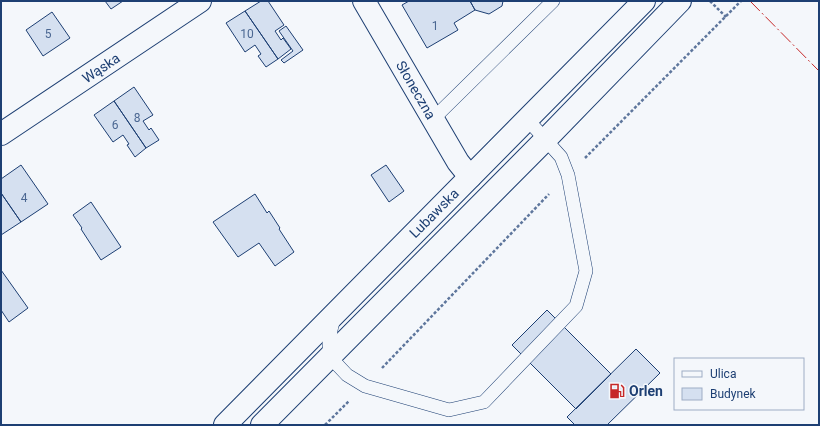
<svg xmlns="http://www.w3.org/2000/svg" width="820" height="426" font-family="Roboto,sans-serif">
<style>
.building{fill:#d5e0f0;stroke:#1d3f73}
.lines{fill:none;stroke-linecap:round;stroke-linejoin:round}
.lane-casing{stroke:#1d3f73;stroke-width:14}
.street-casing{stroke:#1d3f73;stroke-width:24}
.secondary-casing{stroke:#1d3f73;stroke-width:24}
.path{stroke:#5e769c;stroke-width:2.5;stroke-dasharray:3 2;stroke-linecap:butt}
.lane{stroke:#f4f7fb;stroke-width:13}
.street{stroke:#f4f7fb;stroke-width:22}
.secondary{stroke:#f4f7fb;stroke-width:22}
.power{stroke:#c62828;stroke-width:1;stroke-dasharray:14 3 2 3;stroke-linecap:butt}
.labels{text-anchor:middle;stroke-width:3;stroke-linejoin:round;paint-order:stroke}
.number-label{font-size:12px;fill:#4b6792}
.street-label{font-size:14px;fill:#1d3f73;stroke:#f4f7fb}
.poi-label{font-size:14px;font-weight:bold;fill:#1d3f73;stroke:#f4f7fb;text-anchor:start}
</style>
<rect width="100%" height="100%" fill="#f4f7fb"/>
<!-- building -->
<path class="building" d="M105 1H123L111 9Z
M261 1H268L284 25 275 31 281 40 283 38 291 49 278 59 245 11Z
M409 1H470L475 10 454 23 458 30 427 48 402 5Z
M470 1H503L502 6 489 14 475 10Z
M245 11 278 59 266 67 258 56 261 54 255 45 245 52 226 23Z
M52 12 70 38 43 56 26 30Z
M286 26 303 50 284 63 281 60 293 51 279 31Z
M134 87 153 115 143 121 149 130 151 128 159 140 146 148 114 101Z
M114 101 146 148 135 157 127 145 129 144 123 135 113 142 94 115Z
M21 165 48 204 21 222 1 193V179Z
M386 165 404 191 389 202 371 175Z
M1 193 21 222 1 235Z
M255 194 267 213 269 211 280 228 279 229 294 252 275 266 259 243 238 257 213 222Z
M91 202 121 247 101 260 81 229 82 228 73 215Z
M1 270 28 308 9 322 1 310Z
M547 310 611 374 576 409 512 345Z
M636 349 660 373 607 425H575L567 417Z"/>
<g class="lines">
<defs>
<path id="lane" d="M433 119 553 1
M334 317 331 330 329 344 330 357 347 375 365 386 449 410 484 402 576 306 586 271 568 175 561 157 527 119"/>
<path id="street" d="M364 1 458 162 470 177
M1 134 200 1"/>
<path id="secondary" d="M225 425 644 1
M262 425 545 140 680 1"/>
</defs>
<!-- lane casing -->
<use href="#lane" class="lane-casing"/>
<!-- street casing -->
<use href="#street" class="street-casing"/>
<!-- secondary casing -->
<use href="#secondary" class="secondary-casing"/>
<!-- path -->
<path class="path" d="M710 1 726 17
M585 158 741 1
M382 368 549 194
M325 425 349 401"/>
<!-- lane -->
<use href="#lane" class="lane"/>
<!-- street -->
<use href="#street" class="street"/>
<!-- secondary -->
<use href="#secondary" class="secondary"/>
<!-- power -->
<path class="power" d="M750 1 819 71"/>
</g>
<!-- icons -->
<defs>
<symbol id="fuel-bare" viewBox="-9 -9 18 18"><path d="M-5.5-6h7V0h2V4h1.3V-2.5L3-4.5l.8-.8L6-3V5H2.5V1h-1V6h-7ZM-4.2-4.7v3.2H.2V-4.7Z" fill="#c62828" stroke="#f4f7fb" stroke-width="2.5" paint-order="stroke"/></symbol>
</defs>
<g fill-rule="evenodd">
<use href="#fuel-bare" x="606" y="380" width="22" height="22"/>
</g>
<g class="labels">
<!-- number labels -->
<g class="number-label">
<text x="435" y="30">1</text>
<text x="48" y="38">5</text>
<text x="247" y="38">10</text>
<text x="137" y="122">8</text>
<text x="115" y="129">6</text>
<text x="24" y="202">4</text>
</g>
<!-- street labels -->
<g class="street-label">
<text transform="translate(101 68) rotate(-34)" y="5">Wąska</text>
<text transform="translate(416 90) rotate(60)" y="5">Słoneczna</text>
<text transform="translate(434 213) rotate(-45)" y="5">Lubawska</text>
</g>
<!-- poi labels -->
<g class="poi-label">
<text x="629" y="396">Orlen</text>
</g>
</g>
<!-- border -->
<rect width="820" height="426" fill="none" stroke="#1d3f73" stroke-width="4"/>
<!-- legend -->
<rect x="674" y="358" width="130" height="52" fill="#f4f7fb" stroke="#9eadc5"/>
<rect x="682" y="371" width="20" height="6" fill="#f4f7fb" stroke="#9eadc5"/>
<text x="710" y="378" font-size="12" fill="#1d3f73">Ulica</text>
<rect x="682" y="388" width="20" height="12" fill="#d5e0f0" stroke="#9eadc5"/>
<text x="710" y="398" font-size="12" fill="#1d3f73">Budynek</text>
</svg>
